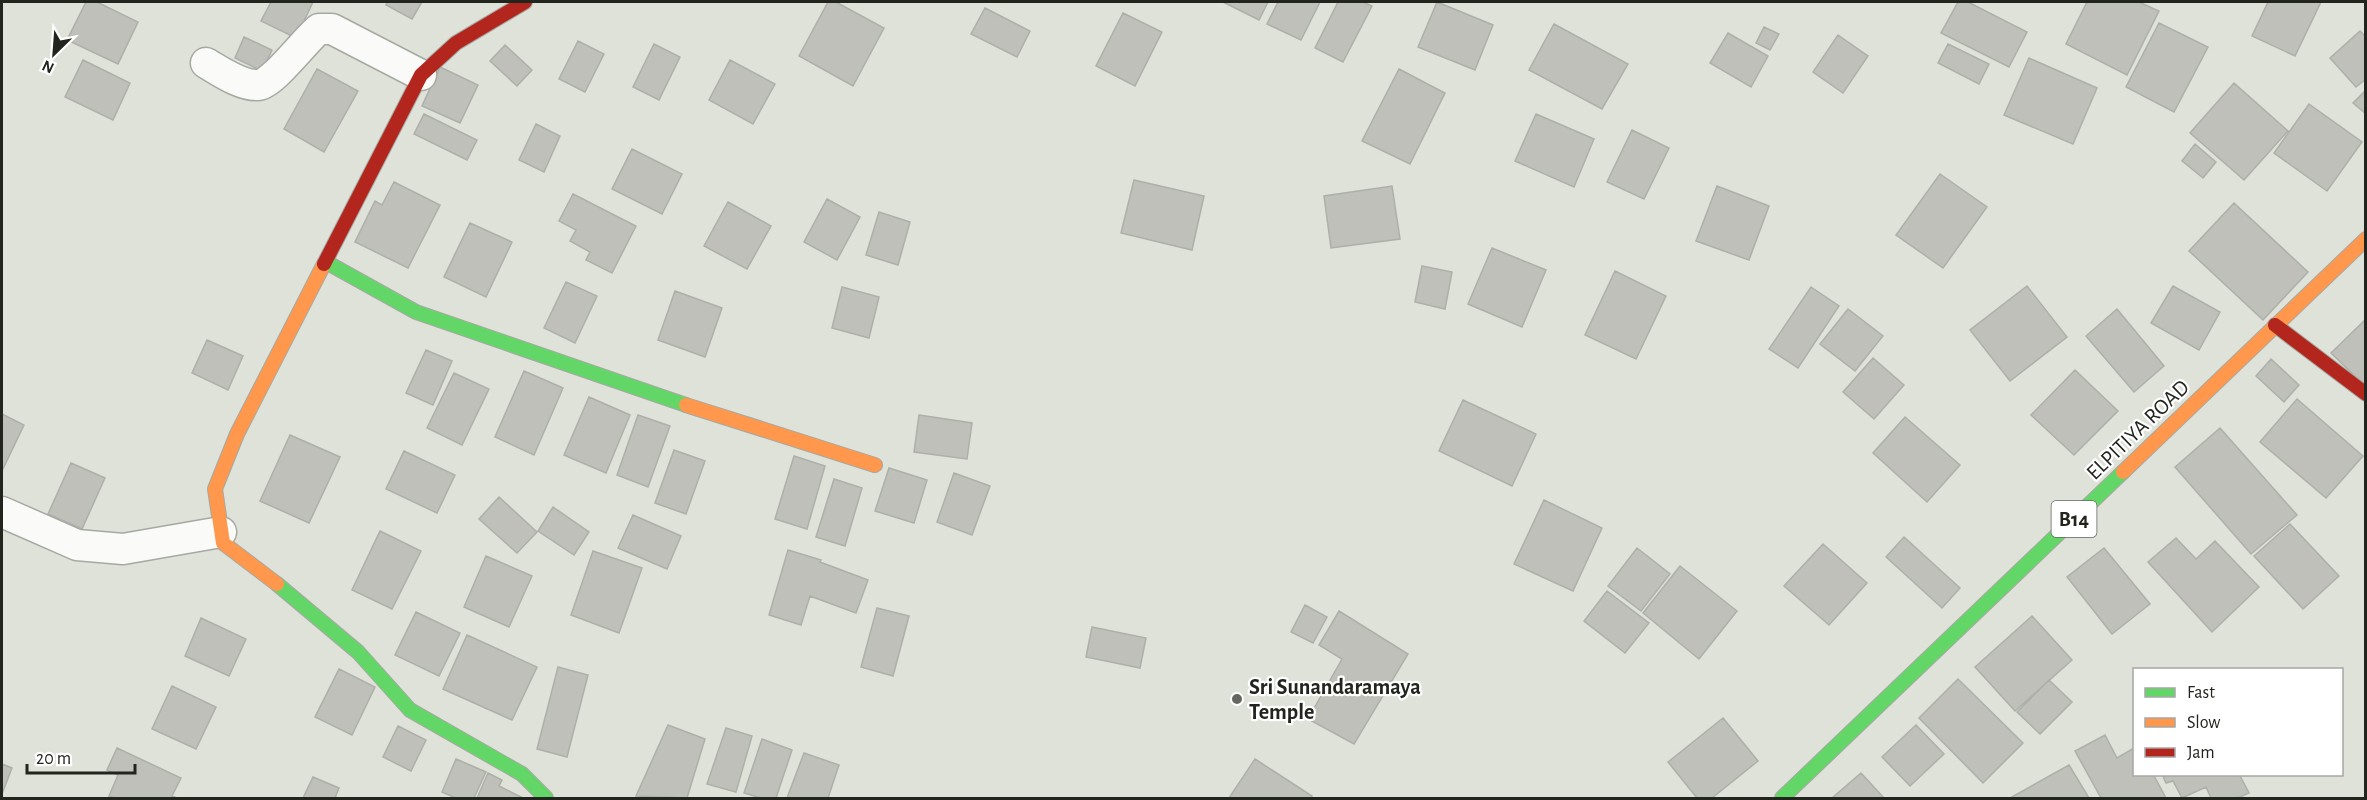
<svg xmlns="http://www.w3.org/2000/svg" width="2367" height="800" font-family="'Alegreya Sans',sans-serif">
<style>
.building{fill:#bec0b9;stroke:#adb0a9;stroke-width:1.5}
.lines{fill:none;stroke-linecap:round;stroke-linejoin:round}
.street-casing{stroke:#a6a9a2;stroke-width:33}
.fast-casing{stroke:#a6a9a2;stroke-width:16}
.slow-casing{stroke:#a6a9a2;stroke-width:16}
.jam-casing{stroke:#a6a9a2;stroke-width:16}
.street{stroke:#fafbf9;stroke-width:30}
.fast{stroke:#63d668;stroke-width:14}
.slow{stroke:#ff974d;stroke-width:14}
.jam{stroke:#b3261e;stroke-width:14}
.poi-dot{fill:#64665f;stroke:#fff;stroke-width:2}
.labels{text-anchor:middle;stroke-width:4.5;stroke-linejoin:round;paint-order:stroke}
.shield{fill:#fff;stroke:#646662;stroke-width:1.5}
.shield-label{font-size:21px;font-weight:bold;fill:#22241e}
.street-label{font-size:22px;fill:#22241e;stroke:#fff}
.poi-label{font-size:22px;font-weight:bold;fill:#22241e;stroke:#fff;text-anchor:start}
</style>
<rect width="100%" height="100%" fill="#dee2d8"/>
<!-- building -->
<path class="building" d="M86 2H97L138 22 118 64 67 40Z
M271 2H313L296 38 261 21Z
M387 2H422L412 19 386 5Z
M828 2H836L884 28 853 86 799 56Z
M1223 2H1268L1259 20Z
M1278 2H1320L1301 40 1267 24Z
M1338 2H1363L1372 6 1343 62 1315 48Z
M1437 2 1493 25 1475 70 1418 47Z
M1958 2H1968L2027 32 2009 67 1941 33Z
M2087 2H2139L2159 11 2127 75 2066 44Z
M2268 2H2321L2295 56 2252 36Z
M985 8 1030 31 1017 57 971 34Z
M1123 13 1162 32 1135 86 1096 66Z
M2159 23 2208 47 2174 112 2126 87Z
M1554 24 1628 64 1602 109 1529 70Z
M1764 27 1779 34 1770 50 1756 43Z
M2360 31 2366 37V79L2356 87 2330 58Z
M1728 33 1768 56 1751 87 1710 63Z
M1838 35 1868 56 1843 93 1813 72Z
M244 37 272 50 262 71 235 58Z
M578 41 604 54 585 92 559 79Z
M654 44 680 57 659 100 633 87Z
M1948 44 1989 64 1979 84 1938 63Z
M505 45 532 70 517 86 490 61Z
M2029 58 2097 88 2073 144 2004 115Z
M83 60 130 83 113 120 65 97Z
M730 60 775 84 753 124 709 100Z
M440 67 478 85 460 123 422 106Z
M317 69 358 91 324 152 284 129Z
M1399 69 1445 93 1410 164 1362 141Z
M2234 83 2288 131 2244 180 2190 133Z
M2366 90V114L2353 103Z
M2309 104 2362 142 2327 191 2274 153Z
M424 114 477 140 467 160 414 134Z
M1536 114 1594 139 1574 187 1515 161Z
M536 124 560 136 544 172 519 160Z
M1632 130 1669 148 1644 199 1607 182Z
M2195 144 2216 162 2203 178 2182 161Z
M632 149 682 174 662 214 612 189Z
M1940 174 1987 207 1943 268 1896 235Z
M1134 180 1204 196 1192 250 1121 233Z
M394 182 440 205 408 268 355 242 375 201 382 205Z
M1392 186 1400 239 1331 248 1324 196Z
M1717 186 1769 206 1749 260 1696 241Z
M573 194 636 226 612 273 586 260 590 252 570 241 576 230 559 221Z
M827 199 860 217 837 260 804 242Z
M728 202 771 226 747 269 704 246Z
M2234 203 2308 272 2263 320 2189 251Z
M879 212 910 222 898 265 866 255Z
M470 223 512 242 486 297 444 277Z
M1492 248 1546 270 1522 327 1468 304Z
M1422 266 1452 272 1445 309 1415 302Z
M1615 271 1666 296 1636 359 1585 335Z
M566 282 597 296 575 343 544 328Z
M2027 286 2067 337 2010 381 1970 330Z
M2173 286 2220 312 2199 350 2151 323Z
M842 287 879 297 869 338 832 328Z
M1811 287 1839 306 1798 368 1769 349Z
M675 291 722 308 705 357 658 340Z
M1848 309 1883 336 1855 371 1820 344Z
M2117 309 2164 366 2134 392 2086 336Z
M2366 319V387L2331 353Z
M207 340 243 356 228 390 192 373Z
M426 350 452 361 433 405 406 393Z
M1873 358 1904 385 1874 419 1843 392Z
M2271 359 2299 385 2284 402 2256 376Z
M2075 370 2118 411 2074 455 2031 415Z
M524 371 563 388 534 455 495 437Z
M454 373 489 389 462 445 427 428Z
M589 397 630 415 606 473 564 455Z
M2297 399 2363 456 2326 498 2260 442Z
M1463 400 1536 434 1512 486 1439 451Z
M2 414 24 425 2 471Z
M638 415 670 426 648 487 617 475Z
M919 415 972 423 967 459 914 452Z
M1905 417 1960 465 1927 502 1873 453Z
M2220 428 2297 515 2251 554 2175 467Z
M290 435 340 457 309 523 260 501Z
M674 450 705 461 686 514 655 503Z
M404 451 455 475 437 513 386 489Z
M794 456 825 466 807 529 775 519Z
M71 463 105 478 82 529 48 514Z
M889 468 927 480 914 523 875 511Z
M954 473 990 486 972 535 937 522Z
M834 479 862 488 845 546 816 537Z
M499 497 537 532 517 553 479 519Z
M1544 500 1602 528 1573 591 1514 564Z
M553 507 589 532 574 555 538 531Z
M633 515 681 536 667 569 618 548Z
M2290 524 2339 576 2303 609 2254 556Z
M380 531 421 551 392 609 352 590Z
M1904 537 1960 588 1942 608 1886 557Z
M2176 538 2196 559 2215 541 2259 587 2212 632 2148 562Z
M1823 544 1867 583 1829 625 1784 586Z
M1637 548 1670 574 1641 611 1608 586Z
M2104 548 2150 604 2112 634 2067 577Z
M788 550 821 560 820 562 868 580 856 613 810 596 801 625 769 615Z
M593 551 642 568 619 633 571 615Z
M486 556 532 576 509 627 464 607Z
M1680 566 1737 611 1699 659 1643 613Z
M1607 591 1649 623 1625 653 1584 621Z
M1305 605 1327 617 1313 643 1291 632Z
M877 608 909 616 893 676 861 667Z
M1339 611 1408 654 1354 744 1308 719 1342 659 1319 645Z
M416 612 460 633 439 676 395 655Z
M2032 616 2072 660 2015 711 1975 667Z
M201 618 246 639 229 676 185 656Z
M1092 627 1146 638 1140 668 1086 657Z
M467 635 537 667 512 720 443 689Z
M558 667 588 675 567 757 537 749Z
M339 669 375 687 352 735 315 717Z
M1958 679 2023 743 1983 783 1919 718Z
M2049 680 2072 702 2040 734 2017 712Z
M172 686 216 707 196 749 152 729Z
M1723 718 1758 761 1712 798H1697L1668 762Z
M668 725 705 739 687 798 636 796Z
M1916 725 1944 754 1910 786 1882 757Z
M398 726 426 740 411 771 383 757Z
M726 728 752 736 736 792 707 784Z
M2105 735 2117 758 2134 748V774H2153L2166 798H2101L2075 751Z
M762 739 792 750 776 798H761L744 793Z
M117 748 181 778 172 796 177 798H115L109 796 118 775 107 770Z
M804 753 839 765 828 798H787Z
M456 759 486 772 474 798H456L442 792Z
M1255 759 1312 796 1311 798H1229Z
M2 764 12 768 2 794Z
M2069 765 2089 798H2010Z
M488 773 502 780 499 786 523 798H477Z
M1861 773 1884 798H1832Z
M2162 774H2239L2249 793 2238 798H2211L2206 787 2182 798 2173 781 2166 783Z
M313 777 339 788 335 798H303Z"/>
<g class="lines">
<defs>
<path id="street" d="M206 63C220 71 241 86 258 85 272 85 305 40 319 29H332L421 75
M2 512 77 545 123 549 221 532"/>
<path id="fast" d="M326 262 416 312 686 405
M277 584 358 652 410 710 522 774 546 798
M1782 798 2123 472"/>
<path id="slow" d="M686 405 875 465
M2123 472 2366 239
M277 584 223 543 215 489 237 434 324 264"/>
<path id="jam" d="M324 264 421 75 456 43 525 2
M2275 325 2366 394"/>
</defs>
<!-- street casing -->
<use href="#street" class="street-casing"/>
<!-- fast casing -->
<use href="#fast" class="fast-casing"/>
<!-- slow casing -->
<use href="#slow" class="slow-casing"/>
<!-- jam casing -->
<use href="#jam" class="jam-casing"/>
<!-- street -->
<use href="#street" class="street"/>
<!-- fast -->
<use href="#fast" class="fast"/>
<!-- slow -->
<use href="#slow" class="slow"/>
<!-- jam -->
<use href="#jam" class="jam"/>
</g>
<!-- markers -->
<circle class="poi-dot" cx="1237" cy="699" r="6"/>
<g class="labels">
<!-- shield labels -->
<rect class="shield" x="2051.5" y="501" width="45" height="36" rx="4.5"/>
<g class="shield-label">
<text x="2074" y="526">B14</text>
</g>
<!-- street labels -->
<g class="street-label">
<text transform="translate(2137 429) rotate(-44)" y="8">ELPITIYA ROAD</text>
</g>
<!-- poi labels -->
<g class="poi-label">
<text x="1249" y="694">Sri Sunandaramaya<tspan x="1249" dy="25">Temple</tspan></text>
</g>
</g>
<!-- border -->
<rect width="2367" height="800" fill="none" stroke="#22241e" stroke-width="6"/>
<!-- legend -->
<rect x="2133" y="668" width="210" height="108" fill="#ffffff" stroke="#a7a7a5" stroke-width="1.5"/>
<rect x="2145" y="688" width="30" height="9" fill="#63d668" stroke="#a7a7a5" stroke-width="1.5"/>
<text x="2187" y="698" font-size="18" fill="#22241e">Fast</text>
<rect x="2145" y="718" width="30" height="9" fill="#ff974d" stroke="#a7a7a5" stroke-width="1.5"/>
<text x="2187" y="728" font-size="18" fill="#22241e">Slow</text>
<rect x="2145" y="748" width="30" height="9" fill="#b3261e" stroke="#a7a7a5" stroke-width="1.5"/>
<text x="2187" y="758" font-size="18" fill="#22241e">Jam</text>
<!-- north arrow -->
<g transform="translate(54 54) rotate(205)" stroke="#ffffff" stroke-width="4.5" paint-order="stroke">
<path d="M0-4.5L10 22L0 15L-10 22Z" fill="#22241e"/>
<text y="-9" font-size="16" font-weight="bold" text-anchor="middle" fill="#22241e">N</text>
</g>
<!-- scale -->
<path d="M27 764v9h108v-9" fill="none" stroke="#22241e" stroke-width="3"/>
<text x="36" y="764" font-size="18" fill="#22241e" stroke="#ffffff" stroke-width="4.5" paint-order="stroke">20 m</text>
</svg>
